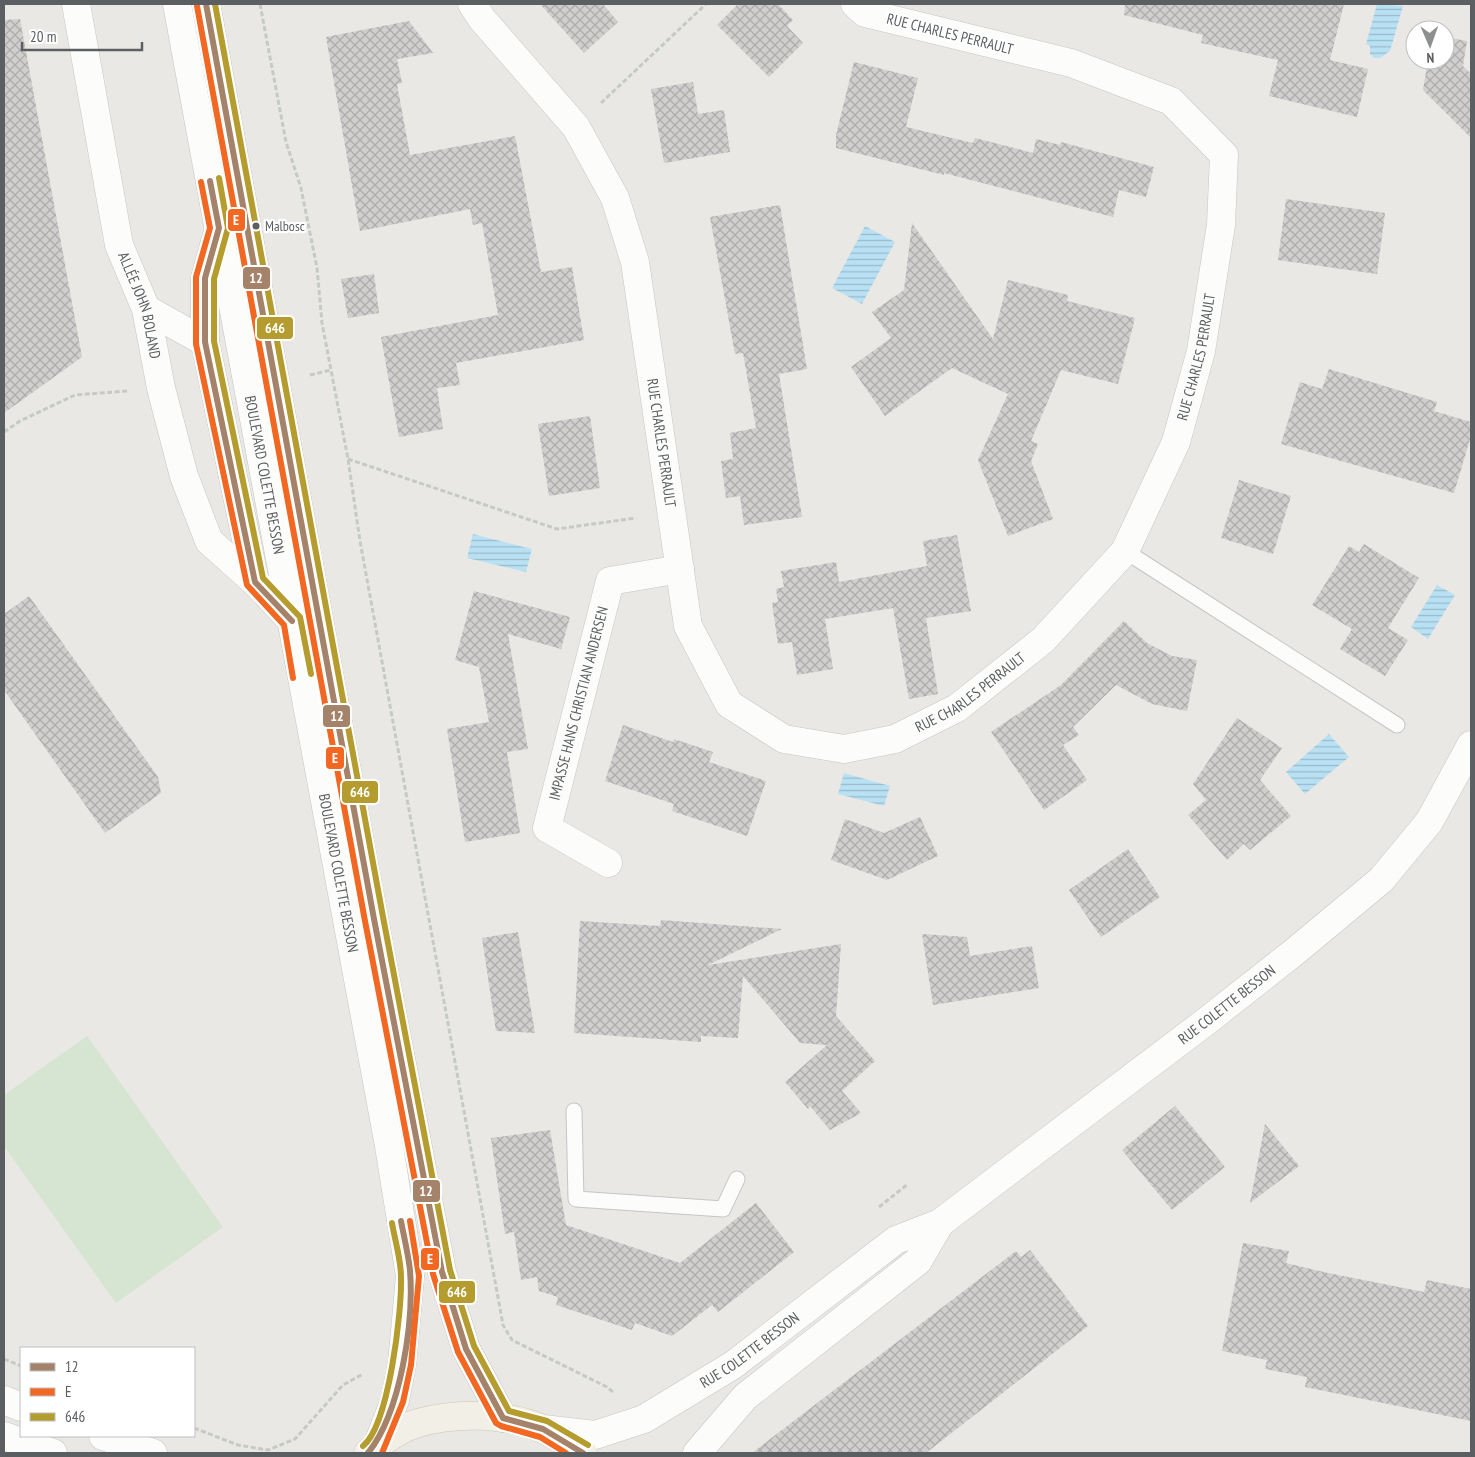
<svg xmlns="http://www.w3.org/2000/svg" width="1475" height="1457" font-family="'PT Sans Narrow',sans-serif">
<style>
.green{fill:#d5e5d1}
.water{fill:url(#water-rules)}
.building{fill:url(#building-cross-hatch)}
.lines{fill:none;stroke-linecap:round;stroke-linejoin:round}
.service-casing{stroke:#c6c5c6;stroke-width:17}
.minor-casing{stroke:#c6c5c6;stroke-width:29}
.secondary-casing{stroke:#c5c5c6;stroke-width:29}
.primary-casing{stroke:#d1c6b4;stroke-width:29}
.path{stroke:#c5cac7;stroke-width:3;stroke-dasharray:5 2.5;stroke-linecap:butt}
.service{stroke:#fcfcfb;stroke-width:15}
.minor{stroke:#fcfcfb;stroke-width:28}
.secondary{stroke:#fcfcfb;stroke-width:28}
.primary{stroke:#f2efe7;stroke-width:28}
.bus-1-casing{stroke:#fff;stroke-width:10}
.bus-2-casing{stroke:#fff;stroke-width:10}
.bus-3-casing{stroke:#fff;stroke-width:10}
.bus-1{stroke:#a4836a;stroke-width:6}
.bus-2{stroke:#f26722;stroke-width:6}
.bus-3{stroke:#b59c2f;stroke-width:6}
.bus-dot{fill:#5b5f62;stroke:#fff;stroke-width:2}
.labels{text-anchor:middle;stroke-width:4.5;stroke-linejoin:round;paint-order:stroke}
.bus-label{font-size:14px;fill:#5b5f62;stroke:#fff;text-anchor:start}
.street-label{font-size:15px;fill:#5b5f62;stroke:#fff}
.line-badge{stroke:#fff;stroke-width:2}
.badge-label{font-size:14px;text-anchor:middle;font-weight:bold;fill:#fff}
</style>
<defs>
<pattern id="water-rules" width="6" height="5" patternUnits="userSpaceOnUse" patternTransform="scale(1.25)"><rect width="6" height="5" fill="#b9e1f4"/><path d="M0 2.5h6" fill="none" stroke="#99bac9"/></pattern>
<pattern id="building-cross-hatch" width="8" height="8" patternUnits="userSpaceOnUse" patternTransform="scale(1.25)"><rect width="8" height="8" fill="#d1cfce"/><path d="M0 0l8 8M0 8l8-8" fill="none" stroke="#adabab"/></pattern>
</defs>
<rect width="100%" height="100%" fill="#eae8e5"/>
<!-- green -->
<path class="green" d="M87 1036 223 1227 116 1303 4 1146V1095Z"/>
<!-- water -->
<path class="water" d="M1377 4 1403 6 1390 51 1380 58H1374L1370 54V46L1366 44Z
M865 226 895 242 862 304 832 288Z
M473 534 532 549 526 572 467 558Z
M1437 585 1455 595 1428 639 1411 627Z
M1329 734 1349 757 1305 794 1286 772Z
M844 773 890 786 884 806 838 794Z"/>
<!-- building -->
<path class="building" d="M540 4H603L618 22 584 53Z
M738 4H778L793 20 787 26 803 43 769 77 717 25Z
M1125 4H1344L1330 60 1368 69 1357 117 1269 96 1278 60 1201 43 1203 35 1124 15Z
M20 19 82 357 4 413V20Z
M409 21 433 53 397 59 402 83 397 84 410 155 515 136 541 272 572 267 584 340 456 363 460 385 437 388 443 429 399 437 381 337 498 315 482 223 473 225 470 209 360 231 326 37Z
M1445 37 1467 41 1463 66 1471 74V138L1423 90 1428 60H1445Z
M854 62 918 78 906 127 973 143 975 138 1033 153 1036 139 1060 145 1061 142 1154 167 1146 197 1119 190 1113 217 944 173V175L836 148V135Z
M693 82 698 114 724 110 730 152 664 163 651 89Z
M1286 199 1385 213 1377 274 1278 260Z
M780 205 807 369 779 374 802 517 744 525 740 496 726 498 721 461 733 459 730 433 756 428 743 353 735 354 710 217Z
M912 223 993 339 1008 280 1068 295 1067 301 1135 318 1118 384 1061 370 1031 441 1038 444 1031 461 1053 519 1008 536 978 460 1008 394 952 368 885 416 851 367 891 338 872 312 904 290Z
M374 274 379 313 348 318 341 279Z
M1329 369 1437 402 1434 411 1471 422V436L1454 493 1281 444 1300 382 1322 389Z
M590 416 600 488 549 496 538 424Z
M1239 480 1291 496 1273 554 1221 538Z
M957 535 971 611 926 618 938 694 909 699 893 608 825 619 833 669 797 675 792 642 778 644 772 603 778 602 776 589 784 587 781 571 836 562 839 582 927 566 923 541Z
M1364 544 1419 578 1388 628 1408 640 1385 676 1340 649 1352 629 1312 605 1349 546 1359 552Z
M474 591 570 617 561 649 508 634 528 749 507 752 520 833 465 842 447 729 489 722 479 667 455 660Z
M29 596 158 777 161 793 105 833 4 690V614Z
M1124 621 1147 643 1172 656 1197 660 1187 711 1152 704 1116 685 1073 727 1079 735 1063 745 1087 780 1044 810 991 732 1061 685Z
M1237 718 1282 748 1260 780 1291 816 1250 850 1244 844 1227 860 1188 815 1206 800 1193 784Z
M623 725 673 742 674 739 713 752 709 762 766 781 747 836 672 811 674 804 605 781Z
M920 817 938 856 887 880 831 860 845 819 884 833Z
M1128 849 1160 897 1101 937 1069 890Z
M661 920 782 929 708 965 841 944 836 1016 875 1061 842 1091 861 1113 830 1130 810 1106 808 1109 785 1082 827 1045 800 1043 743 976 738 1038 701 1036V1042L574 1033 580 921 660 926Z
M518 932 535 1033 496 1031 482 938Z
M922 934 967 937 970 956 1032 946 1039 988 933 1005Z
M1175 1106 1225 1167 1172 1210 1122 1150Z
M1265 1124 1299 1166 1250 1203Z
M550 1130 566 1225 680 1263 756 1203 794 1252 718 1312 712 1305 672 1336 635 1323 632 1330 556 1305 558 1297 539 1291 537 1277 521 1280 514 1232 505 1234 491 1138Z
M1243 1243 1289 1251 1286 1263 1328 1273 1424 1292 1427 1280 1471 1289V1421L1305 1387 1307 1377 1265 1369 1267 1360 1222 1351Z
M1030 1250 1088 1326 926 1453H752L1016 1251 1021 1257Z"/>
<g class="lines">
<defs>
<path id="service" d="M1125 551 1397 725
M574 1111 576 1199 723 1209 737 1179"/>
<g id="minor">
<path id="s1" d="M76 4 119 245 146 309 161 388 184 476 209 541 255 582"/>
<path id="s2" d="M472 4 482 19 576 127 615 198 635 262 688 626 729 704 784 739 844 749 895 739 957 708 1043 640 1125 551 1176 442 1201 351 1221 225 1224 155 1171 101 1071 63 865 13 855 4"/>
<path d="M219 228 205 278V342L255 582 292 621"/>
<path d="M146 309 205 342"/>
<path id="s3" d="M608 863 547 828 610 581 680 569"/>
<path d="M4 1400 21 1407"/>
<path id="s4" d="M543 1429 595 1435 644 1419 733 1365 896 1240 940 1223 1208 1020 1293 953 1381 880 1429 822 1471 745"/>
<path d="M4 1436 53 1453"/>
<path d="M103 1436 153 1453"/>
<path d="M697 1453 745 1397 918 1261 940 1223"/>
</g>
<g id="secondary">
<path id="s5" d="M177 4 389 1146 410 1276 402 1364 395 1400 377 1446"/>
<path d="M206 4 374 919 442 1272 466 1349 503 1418"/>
</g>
<path id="primary" d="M368 1453C381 1442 401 1428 418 1423 456 1412 506 1413 543 1429 557 1436 570 1445 583 1453"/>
</defs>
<!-- service casing -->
<use href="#service" class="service-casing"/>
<!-- minor casing -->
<use href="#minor" class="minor-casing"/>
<!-- secondary casing -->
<use href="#secondary" class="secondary-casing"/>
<!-- primary casing -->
<use href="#primary" class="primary-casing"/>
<!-- path -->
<path class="path" d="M260 4 286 142 301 188 317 268 322 323 348 459 360 541 503 1325 512 1340 607 1387 614 1393
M601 103 706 4
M310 375 331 370
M4 432 20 421 75 395 127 391
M348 459 557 529 636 518
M879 1207 908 1184
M4 1359 21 1366
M194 1428 238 1445 268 1450 295 1439 343 1385 363 1374"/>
<!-- service -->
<use href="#service" class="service"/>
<!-- minor -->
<use href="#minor" class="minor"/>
<!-- secondary -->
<use href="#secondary" class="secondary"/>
<!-- primary -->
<use href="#primary" class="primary"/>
<defs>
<path id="bus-1" d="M206 4 374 919 442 1272 466 1349 503 1418
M210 181 219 228 205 278V342L255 582 292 621
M503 1418 543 1429 583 1453
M368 1453C401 1412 414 1322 410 1270 408 1253 404 1237 401 1221"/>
<path id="bus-2" d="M197 6 365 921 433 1274 458 1352 496 1423 501 1426 540 1437 566 1453
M201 182 210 228 196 277V344L247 585 284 625 293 678
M382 1453 403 1402 411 1365 419 1276 410 1221"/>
<path id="bus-3" d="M215 4 383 917 450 1270 474 1346 509 1411 547 1421 588 1445
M219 178 228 228 214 279V341L263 578 300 617 311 674
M363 1446C389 1425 402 1311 401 1277 401 1259 395 1241 392 1223"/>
</defs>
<!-- bus-1 casing -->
<use href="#bus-1" class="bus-1-casing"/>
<!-- bus-2 casing -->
<use href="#bus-2" class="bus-2-casing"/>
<!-- bus-3 casing -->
<use href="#bus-3" class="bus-3-casing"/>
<!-- bus-1 -->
<use href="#bus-1" class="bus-1"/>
<!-- bus-2 -->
<use href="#bus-2" class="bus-2"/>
<!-- bus-3 -->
<use href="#bus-3" class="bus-3"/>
</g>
<!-- markers -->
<circle class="bus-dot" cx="256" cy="226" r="4.5"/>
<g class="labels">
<!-- bus labels -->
<g class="bus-label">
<text x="265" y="231">Malbosc</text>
</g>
<!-- street labels -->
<g class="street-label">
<text transform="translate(950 34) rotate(14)" y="5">RUE CHARLES PERRAULT</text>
<text dy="5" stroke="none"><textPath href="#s1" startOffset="309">ALLÉE JOHN BOLAND</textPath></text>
<text dy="5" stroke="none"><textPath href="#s2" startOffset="1451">RUE CHARLES PERRAULT</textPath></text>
<text dy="5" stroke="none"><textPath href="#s2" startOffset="492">RUE CHARLES PERRAULT</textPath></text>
<text dy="5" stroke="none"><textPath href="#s5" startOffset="479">BOULEVARD COLETTE BESSON</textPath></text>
<text dy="5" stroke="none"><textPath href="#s2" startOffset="1032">RUE CHARLES PERRAULT</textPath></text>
<text dy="5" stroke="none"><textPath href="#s3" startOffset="199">IMPASSE HANS CHRISTIAN ANDERSEN</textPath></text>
<text dy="5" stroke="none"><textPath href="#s5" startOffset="884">BOULEVARD COLETTE BESSON</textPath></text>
<text dy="5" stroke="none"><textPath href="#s4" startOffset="821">RUE COLETTE BESSON</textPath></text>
<text dy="5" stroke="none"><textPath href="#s4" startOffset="230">RUE COLETTE BESSON</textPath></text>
</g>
</g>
<g class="line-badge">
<rect x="227" y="208" width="19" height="24" rx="5" fill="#f26722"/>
<rect x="242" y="266" width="29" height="24" rx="5" fill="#a4836a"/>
<rect x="256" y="316" width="38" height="24" rx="5" fill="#b59c2f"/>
<rect x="322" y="704" width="29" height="24" rx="5" fill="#a4836a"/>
<rect x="325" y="746" width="20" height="24" rx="5" fill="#f26722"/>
<rect x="341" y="780" width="38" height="24" rx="5" fill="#b59c2f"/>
<rect x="412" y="1179" width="29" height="24" rx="5" fill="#a4836a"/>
<rect x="420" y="1247" width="20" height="24" rx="5" fill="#f26722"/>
<rect x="438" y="1280" width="38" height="24" rx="5" fill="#b59c2f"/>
</g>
<g class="badge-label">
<text x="236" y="225">E</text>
<text x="256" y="283">12</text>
<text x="275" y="333">646</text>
<text x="337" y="721">12</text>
<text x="335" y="763">E</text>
<text x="360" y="797">646</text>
<text x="426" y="1196">12</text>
<text x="430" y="1264">E</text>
<text x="457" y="1297">646</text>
</g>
<!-- border -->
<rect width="1475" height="1457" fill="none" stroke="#5b5f62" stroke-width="10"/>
<!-- legend -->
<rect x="20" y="1347" width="175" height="90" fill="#ffffff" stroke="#bdbfc0"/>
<rect x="30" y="1363" width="25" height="8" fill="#a4836a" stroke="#bdbfc0"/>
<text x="65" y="1372" font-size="15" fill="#5b5f62">12</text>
<rect x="30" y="1388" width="25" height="8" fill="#f26722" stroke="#bdbfc0"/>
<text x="65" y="1397" font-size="15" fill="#5b5f62">E</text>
<rect x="30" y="1413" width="25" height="8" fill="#b59c2f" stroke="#bdbfc0"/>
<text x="65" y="1422" font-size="15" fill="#5b5f62">646</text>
<!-- north arrow -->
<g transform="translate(1430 45) rotate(178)"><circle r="24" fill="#ffffff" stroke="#bdbfc0"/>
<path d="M0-4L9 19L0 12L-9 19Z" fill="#8d8f90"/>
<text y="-8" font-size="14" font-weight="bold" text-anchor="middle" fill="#5b5f62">N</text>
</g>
<!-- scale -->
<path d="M22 42v8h120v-8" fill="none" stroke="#5b5f62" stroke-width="2.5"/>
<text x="30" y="42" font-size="15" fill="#5b5f62" stroke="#ffffff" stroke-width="4" paint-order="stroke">20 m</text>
</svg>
